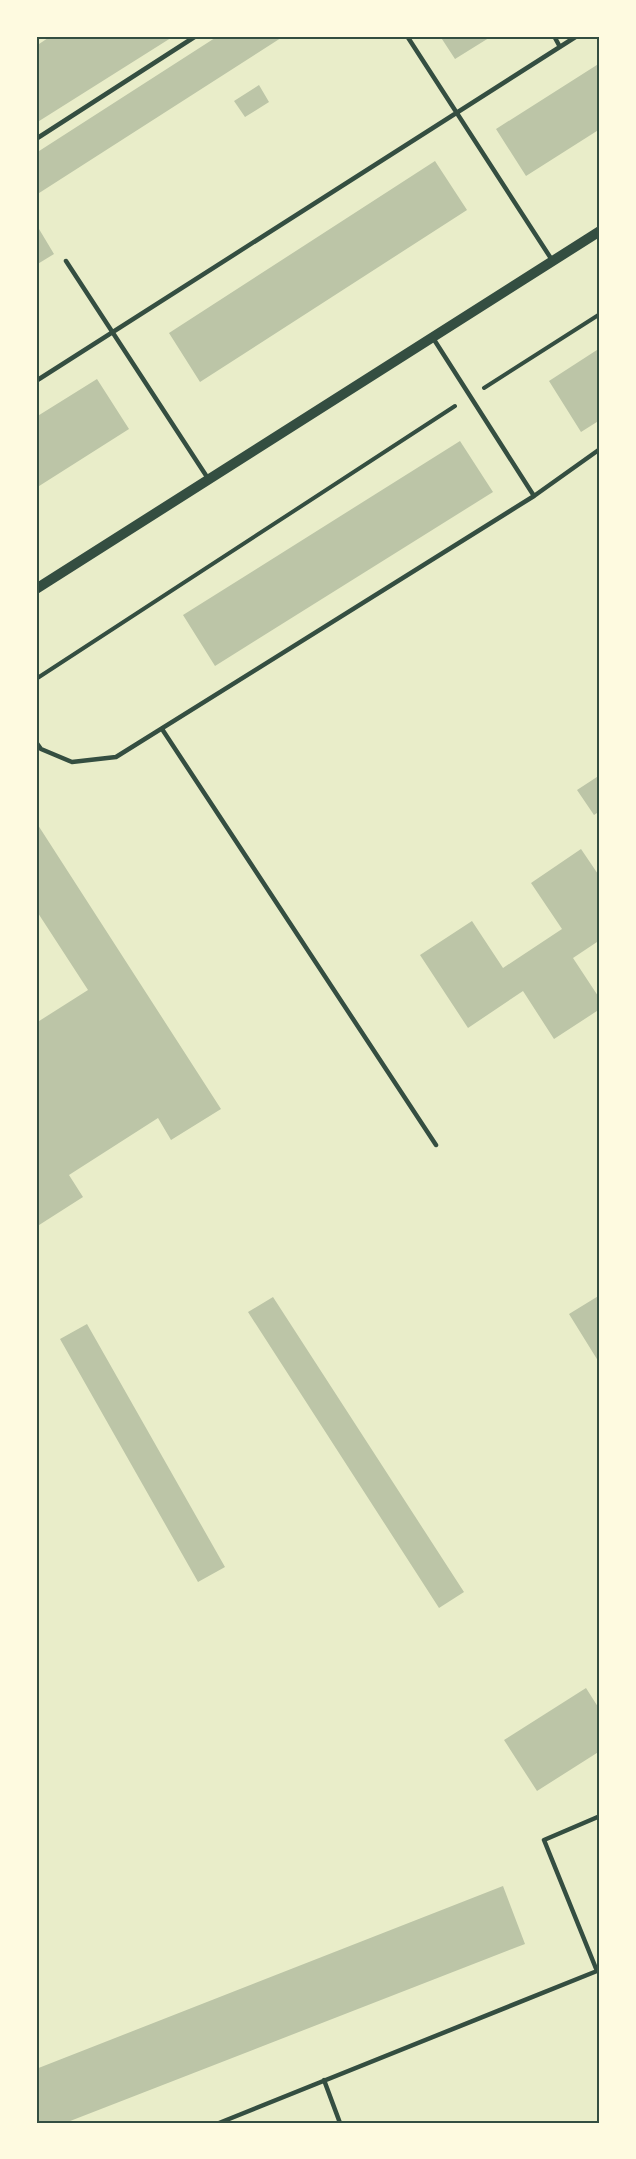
<svg xmlns="http://www.w3.org/2000/svg" width="636" height="2159" font-family="'DM Sans',sans-serif">
<style>
.building{fill:#bcc5a7}
.lines{fill:none;stroke-linecap:round;stroke-linejoin:round}
.path{stroke:#344e41;stroke-width:4}
.service{stroke:#344e41;stroke-width:4.5}
.tertiary{stroke:#344e41;stroke-width:10}
.neatline{fill:none;stroke:#344e41;stroke-width:2}
</style>
<rect width="100%" height="100%" fill="#e9edc9"/>
<!-- building -->
<path class="building" d="M51 36H174L36 123V46Z
M218 36H284L36 195V153Z
M440 36H492L455 59Z
M600 63V129L526 176 496 129Z
M259 85 269 102 245 117 234 101Z
M435 161 467 210 200 382 169 333Z
M39 229 54 254 36 265V231Z
M600 348V420L581 432 549 381Z
M97 379 129 429 36 488V417Z
M460 441 493 492 215 666 183 615Z
M600 775V811L594 815 577 790Z
M36 822 221 1109 171 1140 158 1118 69 1175 83 1197 36 1227V1023L88 990 36 910Z
M581 849 600 877V940L573 958 600 999V1009L554 1039 523 991 468 1028 420 955 472 921 503 968 562 929 531 883Z
M600 1295V1364L569 1314Z
M273 1297 464 1592 439 1608 248 1312Z
M87 1324 225 1567 198 1582 60 1339Z
M586 1688 600 1710V1751L537 1791 504 1740Z
M503 1886 525 1944 65 2123H36V2069Z"/>
<g class="lines">
<!-- path -->
<path class="path" d="M484 388 600 314
M36 679 455 406"/>
<!-- service -->
<path class="service" d="M407 36 552 260
M554 36 560 47
M36 139 196 36
M66 261 209 480
M36 381 577 36
M534 496 600 449
M162 729 436 1145
M36 742 41 749 72 762 116 757 534 496 433 338
M324 2080 340 2123
M219 2123 597 1971 544 1840 600 1816"/>
<!-- tertiary -->
<path class="tertiary" d="M36 589 600 231"/>
</g>
<!-- border -->
<rect width="636" height="2159" fill="none" stroke="#fefae0" stroke-width="75"/>
<rect x="38" y="38" width="560" height="2084" class="neatline"/>
</svg>
